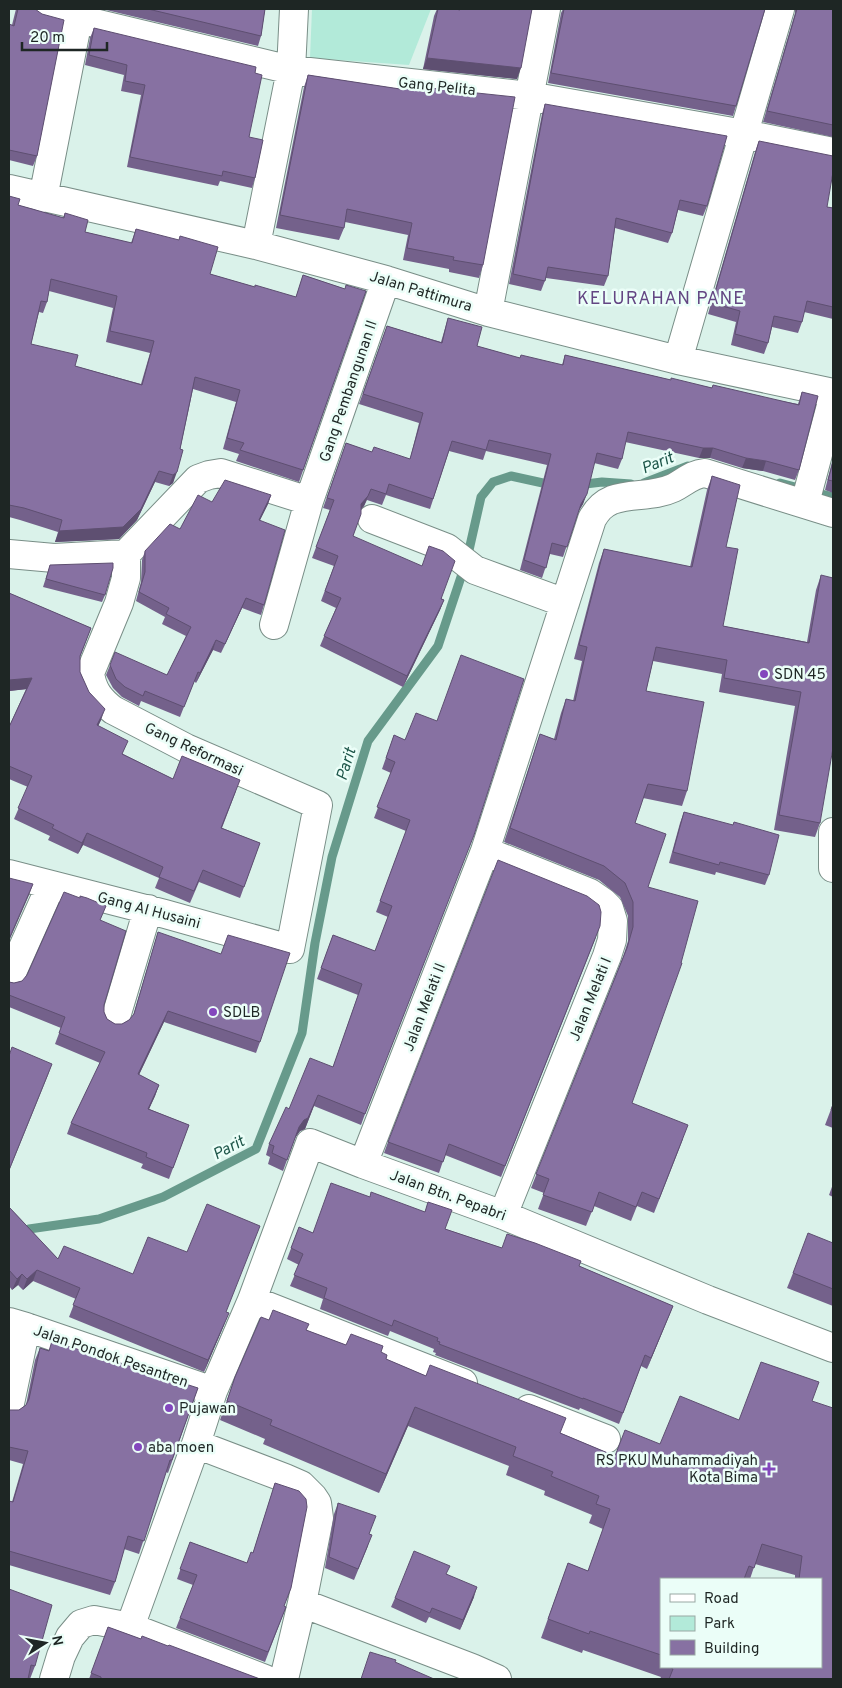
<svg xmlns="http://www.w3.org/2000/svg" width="842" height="1688" font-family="Overpass,sans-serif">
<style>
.green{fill:#b2ead9}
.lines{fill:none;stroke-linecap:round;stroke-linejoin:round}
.stream{stroke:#679a8b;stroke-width:9}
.minor-casing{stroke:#798e87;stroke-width:30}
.minor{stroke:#fff;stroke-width:28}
.wall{fill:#74618b;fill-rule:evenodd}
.shaded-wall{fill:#5e4f71}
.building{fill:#8771a2;stroke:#5e4f71;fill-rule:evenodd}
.poi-dot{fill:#8347bd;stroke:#ebfef8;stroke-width:2}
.labels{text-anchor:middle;stroke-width:5;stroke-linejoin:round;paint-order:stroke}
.street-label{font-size:15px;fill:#1e2624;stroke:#ebfef8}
.poi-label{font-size:15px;fill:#1e2624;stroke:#ebfef8;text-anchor:start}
.water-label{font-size:16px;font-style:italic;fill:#1c5548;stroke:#ebfef8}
.quarter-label{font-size:18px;letter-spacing:1px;fill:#634683;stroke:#ebfef8}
</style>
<rect width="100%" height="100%" fill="#daf2ea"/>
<!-- green -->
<path class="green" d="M312 9H431L409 65 310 58Z"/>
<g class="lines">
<!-- stream -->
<path class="stream" d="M644 483 688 466
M780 483 833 497
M577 485 602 482 631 484
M9 1253 19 1233 29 1229 99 1219 163 1197 256 1149 302 1033 315 943 332 857 368 741 438 646 467 559 481 497 493 482 511 476 552 485"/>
<defs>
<path id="minor" d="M43 9 78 19 291 70 529 96 744 134 833 152
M9 189 256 245 386 280 488 312 678 360 833 393
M43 198 80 9
M256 245 291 70 294 9
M488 312 546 9
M678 360 780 9
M805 503 833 398
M372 519 447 548 475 570 565 603
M9 554 54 558 126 554 198 479 209 475 221 473 309 501
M274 625 309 501 386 280
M833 832V868
M485 851 590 893 603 902 609 908 613 921 612 940 607 956 503 1215
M9 874 165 914 290 949 318 805 186 748 113 710C100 700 92 690 90 673L119 603 126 578V554
M9 979 51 885
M115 1020 148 909
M363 1164 485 851 592 519C597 510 602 504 612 500 631 493 654 497 673 488 685 482 692 474 705 473L833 513
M252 1300 463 1383
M9 1322 26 1327 213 1391
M9 1408 26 1327
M529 1409 606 1439
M196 1444 285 1478 301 1485 313 1497 317 1503 319 1518 302 1603
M130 1627 196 1444 213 1391 252 1300 310 1143 363 1164 503 1215 708 1300 833 1348
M54 1679 61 1656 70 1637 81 1624 94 1620 130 1627 265 1679
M284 1679 302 1603 472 1668 497 1679"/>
</defs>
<!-- minor casing -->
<use href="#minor" class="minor-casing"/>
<!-- minor -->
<use href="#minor" class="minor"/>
</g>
<!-- wall -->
<path class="wall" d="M16 9H35L37 156 33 166 9 160V24L12 25Z
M102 9H265L261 36 258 46Z
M437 9H455L459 10V9H532L517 79 423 69 434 16Z
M563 9H765L736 106 733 116 548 83 561 13Z
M795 9H833V137L763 122 795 13Z
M94 28 249 137 255 178 252 188 220 181 218 186 127 167 141 95 121 91 124 75 85 65 90 38Z
M308 75 400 89 401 85 483 265 479 278 449 272V269L403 260 408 235 345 222 344 228 339 240 276 228 304 87Z
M545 104 707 206 703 216 678 210 672 233 668 243 615 228 608 276 604 286 546 278 541 291 509 284 542 114Z
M759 141 827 207 833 208V319L804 312 802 322 798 333 772 327 768 343 764 354 731 345 736 322 708 314 755 152Z
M9 196 18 205 63 218 65 213 85 232 131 243 136 229 210 274 255 287 296 297 303 275 345 289 366 291 299 482 236 461 239 454 223 449 236 402 193 389 173 483 169 486 155 482 137 520 119 539 55 542 58 532 20 520 9 517ZM49 291 113 308 106 342 150 353 141 384 75 366 31 344 39 312 43 313 47 302Z
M448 318 477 346 520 358 562 365 565 355 671 380 798 404 802 392 799 470 795 480 763 471 742 468 710 458H699L625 442 622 459 618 469 594 463 583 504 578 512 563 557 550 554 542 578 520 570 547 465 486 451 483 460 449 451 430 509 386 495 382 505 367 500 364 506 361 509 353 536 444 600 440 610 403 687 320 646 336 608 321 601 334 566 312 558 330 510 323 508 346 443 372 452 410 459 419 423 359 404 387 326 441 342Z
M833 458V493L825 490Z
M712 476 726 547 723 626 807 642 816 590 821 575 820 823 815 837 774 830 795 706 719 692 722 674 653 661 646 691 687 791 682 806 643 798 635 823 648 887 632 1103 683 1139 654 1213 637 1206 631 1221 594 1206 586 1226 538 1209 544 1193 531 1188 623 957 628 941V916L620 897 599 880 504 842 540 734 554 739 561 713 566 699 573 701 582 661 574 659 599 563 604 549 690 567 707 490Z
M271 495 268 504 260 520 264 605 261 615 242 608 221 653 213 650 196 683 194 681 180 717 141 701 139 706 122 697 113 688 106 675 110 665 167 675 186 636 162 624 165 617 136 601 141 582 142 560 145 551 180 529 212 502Z
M50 565 105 595 102 602 43 587Z
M9 593 91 628 80 657V672L101 720 98 726 123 754 173 779 236 791 222 828 260 843 240 898 199 882 190 903 155 888 159 878 83 845 78 854 48 840 50 836 14 819 28 787 9 779V727L26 689 9 691Z
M524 679 361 1125 314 1106 305 1129 300 1131 295 1138 283 1171 268 1164 270 1157 266 1155 269 1144 289 1109 333 1067 358 995 317 979 333 935 375 951 388 917 376 912 406 831 374 818 391 773 382 769 394 735 405 740 437 721Z
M684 812 769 875 765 885 716 872 715 875 669 863 680 823Z
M101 920 104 1012 107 1019 115 1024H122L129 1020 133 1016 158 932 260 1042 256 1053 164 1022 139 1075 159 1085 155 1096 149 1109 189 1125 169 1179 141 1168 143 1164 67 1134 71 1123 100 1063 55 1044 61 1028 9 1007V982L14 983 22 981Z
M596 937 501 1177 445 1155 439 1173 384 1153 388 1142Z
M833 1104V1128L825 1125Z
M833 1184V1197L829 1195Z
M370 1197 425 1212 428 1202 445 1229 502 1248 579 1266 673 1306 647 1369 641 1366 619 1424 580 1408 579 1410 435 1355 436 1353 433 1352 434 1349 390 1331 388 1336 320 1309 323 1299 290 1286 299 1265 287 1259 299 1227 313 1233Z
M9 1207 58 1259 226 1312 224 1325 204 1372 69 1317 76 1299 33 1281 23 1290 18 1285 12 1290 9 1286Z
M833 1243V1306L787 1288 793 1273Z
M269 1320 306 1330 346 1345 381 1352 386 1359 615 1456 660 1444 739 1420 812 1401 833 1679H660L661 1677 583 1650 582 1653 541 1638 568 1563 588 1571 603 1529 589 1523 592 1515 544 1495 545 1491 506 1475 509 1466 408 1426 379 1493 263 1444 265 1439 220 1420 235 1377ZM755 1564 795 1575V1579H821V1667H661V1579H750Z
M40 1348 198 1388 168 1473 166 1472 139 1554 124 1549 115 1582 110 1595 9 1565V1501L12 1502 23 1464 9 1460V1410H19L26 1405 35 1360Z
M275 1483 284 1606 286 1607 265 1662 176 1628 193 1585 177 1579 190 1542 247 1563 253 1553Z
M338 1503 369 1534 368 1546 354 1580 325 1568 334 1514Z
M447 1574 474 1597 460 1630 429 1617 426 1623 391 1607 395 1598Z
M9 1589 35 1666 30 1679 28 1678Z
M108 1627 141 1639 168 1646 260 1679H89Z"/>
<!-- shaded-wall -->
<path class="shaded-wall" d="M427 58 521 68 517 79 423 69Z
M703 448H713L710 458H699Z
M746 458 766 461 763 471 742 468Z
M159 471 155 482 137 520 119 539 55 542 59 531Z
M177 472 173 483 169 486 173 475Z
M587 494 583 504 577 514 581 504Z
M271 495 268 504 255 530 259 520Z
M368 496 364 506 357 514 361 504Z
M246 598 242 608 221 653 225 644Z
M444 600 440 610 403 687 407 676Z
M216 640 213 650 196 683 200 673Z
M32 678 28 689 9 691V680Z
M105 709 101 720 93 737 97 725Z
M87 833 83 845 78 854 82 843Z
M33 884 29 895 9 941V939Z
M168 1011 164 1022 134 1085 138 1074Z
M52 1064 48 1075 9 1171V1170Z
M159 1085 155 1096 144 1120 148 1109Z
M318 1095 305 1129 300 1131 295 1138 283 1171 299 1127Z
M37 1270 33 1281 23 1290 27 1279Z
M22 1274 18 1285 12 1290 17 1279Z
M673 1306 669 1316 647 1369 651 1358Z
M229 1313 224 1325 204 1372 208 1360Z
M415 1407 408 1426 379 1493 386 1474Z
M477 1587 474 1597 460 1630 463 1620Z"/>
<!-- building -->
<path class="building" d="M18 9H35L42 14 64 20 37 156 9 150V24L14 26Z
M148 9H265L261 36Z
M438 9H455L460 10 461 9H532L521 68 427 58Z
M564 9H765L736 106 551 73Z
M797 9H833V125L767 111Z
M94 28 256 67 255 73 262 75 249 137 263 140 255 178 223 171 222 176 130 157 145 85 125 81 127 65 89 55Z
M308 75 400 89 401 85 515 97 483 265 453 260 454 257 407 248 412 223 347 209 344 228 280 215Z
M545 104 727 136 707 206 680 200 672 233 616 218 608 276 548 267 545 281 513 274Z
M759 141 833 156V172L827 207 833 208V307L807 301 802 322 774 316 768 343 735 334 740 311 712 303Z
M9 196 20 199 18 205 64 218 65 213 88 220 85 232 132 243 136 229 179 240 180 236 218 247 210 274 255 287V285L296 297 303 275 345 289 346 285 366 291 303 470 240 450 244 443 227 438 240 390 195 377 180 449 183 450 177 472 173 475 159 471 141 509 123 527 59 531 62 520 24 508 9 505ZM51 279 117 296 110 331 154 341 142 385 75 366 78 355 31 344 41 301 47 302Z
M448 318 482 327 477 346 520 358 521 355 563 365 565 355 671 380V378L712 388 713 385 799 405 802 392 818 396 799 470 766 461 746 458 713 448H703L628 432 622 459 597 453 587 494 581 504 567 547 552 543 546 568 524 560 551 454 489 440 486 450 452 441 433 499 389 484 386 494 371 489 368 496 361 504V514L353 536 422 566 429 546 443 551 455 561 441 599 444 600 407 676 324 636 341 598 325 591 338 556 316 547 334 500 327 498 346 443 372 452 374 447 410 459 423 413 363 394 387 326 442 343Z
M833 462V481L828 480Z
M712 476 740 485 726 547 738 549 723 626 809 643 821 575 833 578V748L820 823 779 815 801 692 724 678 727 660 656 647 646 691 704 702 687 791 648 784 635 823 666 834 648 887 698 901 681 963H682L632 1103 688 1125 659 1199 642 1192 636 1207 599 1192 592 1212 543 1195 549 1179 536 1174 627 948 633 927V902L625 883 604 866 510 828 540 734 556 740 566 699 575 701 587 647 579 645 604 549 692 567Z
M225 480 271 495 259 520 285 530 264 605 246 598 225 644 216 640 200 673 198 672 184 707 145 691 143 696 125 687 116 679 110 665 115 652 167 675 191 627 166 614 169 608 139 592 145 572V551L170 524 180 529 198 495 212 502Z
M113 563V568L105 595 46 579 50 565Z
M9 593 91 628 80 656V672L89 692 105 709 97 725 128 741 122 754 173 779 182 756 240 780 221 828 260 843 244 887 203 870 194 891 159 877 163 867 87 833 82 843 52 828 54 825 18 808 32 776 9 766V727L32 678 9 680Z
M461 655 524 679 474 835 365 1114 318 1095 308 1118 304 1120 299 1127 287 1160 272 1153 274 1146 269 1144 286 1107 289 1109 310 1058 333 1067 362 984 321 968 333 935 375 951 392 906 380 901 410 820 377 807 395 762 386 758 394 735 405 740 416 713 437 721Z
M684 812 733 825 734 822 779 835 769 875 720 862 719 865 673 852Z
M498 860 587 896 599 905 601 912 600 926 505 1166 449 1144 443 1162 388 1142Z
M9 878 33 884 9 939Z
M64 892 80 898V896L87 898 106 906 100 920 126 931 104 1005V1012L107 1019 115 1024H122L129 1020 134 1014 158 932 221 954 228 935 290 953 260 1042 168 1011 138 1074 159 1085 148 1109 189 1125 173 1168 146 1157 147 1153 71 1123 105 1052 59 1033 65 1017 9 995V982L14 983 22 981 27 975Z
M12 1047 52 1064 9 1170V1056Z
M833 1104V1111L831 1110Z
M331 1183 370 1197 371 1192 425 1212 428 1202 452 1210 445 1229 502 1248 507 1234 535 1243 581 1261 579 1266 673 1306 651 1358 645 1355 623 1413 583 1398V1399L439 1344 440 1342 437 1341 438 1338 394 1320 392 1326 324 1298 327 1288 294 1275 303 1254 291 1248 299 1227 313 1233Z
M207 1204 260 1226 226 1312 229 1313 208 1360 73 1305 80 1288 37 1270 27 1279 22 1274 17 1279 9 1270V1207L58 1259 64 1246 133 1274 148 1237 187 1252Z
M808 1233 833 1243V1289L793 1273Z
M273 1310 309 1324 306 1330 346 1345 351 1334 383 1346 381 1352 387 1355 386 1359 426 1376 430 1365 566 1418 560 1433 615 1456 625 1430 660 1444 680 1396 739 1420 761 1362 819 1382 812 1401 833 1408V1679H669L673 1669 669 1667H821V1579H799L802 1556 762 1544 754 1568 749 1566 744 1579H661V1655L590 1631 589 1634 548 1619 568 1563 588 1571 610 1509 596 1504 599 1496 551 1476 553 1472 513 1456 516 1447 415 1407 386 1474 270 1425 272 1420 227 1401 235 1377 261 1317 269 1320Z
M52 1341 198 1388 172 1460H170L144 1541 128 1536 115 1582 9 1551V1501L13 1502 28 1451 9 1447V1410H19L26 1405 29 1399 40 1348 49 1351Z
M275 1483 299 1491 306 1499 307 1507 291 1588 284 1606 286 1607 268 1652 180 1618 197 1575 180 1569 190 1542 247 1563 251 1552 253 1553Z
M338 1503 376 1516 369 1534 372 1535 358 1569 329 1557Z
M414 1551 450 1566 446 1574 477 1587 463 1620 432 1608 430 1613 395 1598Z
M9 1589 52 1605 35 1666 31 1665 28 1679H9Z
M108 1627 141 1639 142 1636 168 1646 169 1645 260 1679H101V1677L91 1673Z
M370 1652 396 1660 395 1662 434 1679H361Z"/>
<!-- markers -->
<g class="poi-dot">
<circle cx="764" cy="674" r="5"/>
<circle cx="213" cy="1012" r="5"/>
<circle cx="169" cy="1408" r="5"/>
<circle cx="138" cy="1447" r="5"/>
<path d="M766.5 1461.5h5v5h5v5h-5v5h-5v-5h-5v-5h5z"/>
</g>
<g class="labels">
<!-- street labels -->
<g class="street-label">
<text transform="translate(437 86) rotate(6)" y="5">Gang Pelita</text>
<text transform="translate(421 291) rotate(17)" y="5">Jalan Pattimura</text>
<text transform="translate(348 391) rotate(-71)" y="5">Gang Pembangunan II</text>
<text transform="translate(194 749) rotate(25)" y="5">Gang Reformasi</text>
<text transform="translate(149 910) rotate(15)" y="5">Gang Al Husaini</text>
<text transform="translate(590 999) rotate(-68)" y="5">Jalan Melati I</text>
<text transform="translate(424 1007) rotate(-69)" y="5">Jalan Melati II</text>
<text transform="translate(448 1195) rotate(20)" y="5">Jalan Btn. Pepabri</text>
<text transform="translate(111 1356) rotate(19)" y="5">Jalan Pondok Pesantren</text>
</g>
<!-- poi labels -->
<g class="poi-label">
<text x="774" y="679">SDN 45</text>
<text x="223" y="1017">SDLB</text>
<text x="179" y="1413">Pujawan</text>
<text x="148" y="1452">aba moen</text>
<text x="758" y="1465" text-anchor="end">RS PKU Muhammadiyah<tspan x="758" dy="17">Kota Bima</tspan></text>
</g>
<!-- water labels -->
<g class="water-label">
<text transform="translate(657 462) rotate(-22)" y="6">Parit</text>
<text transform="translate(345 764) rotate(-73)" y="6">Parit</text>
<text transform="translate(228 1147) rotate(-28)" y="6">Parit</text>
</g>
<!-- quarter labels -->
<g class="quarter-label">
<text x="661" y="304">KELURAHAN PANE</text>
</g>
</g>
<!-- border -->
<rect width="842" height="1688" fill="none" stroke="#1e2624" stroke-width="20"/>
<!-- legend -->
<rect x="660" y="1578" width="162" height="90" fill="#ebfef8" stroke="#99a8a3"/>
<rect x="670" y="1594" width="25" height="8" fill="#ffffff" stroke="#99a8a3"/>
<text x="704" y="1603" font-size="15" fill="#1e2624">Road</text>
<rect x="670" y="1616" width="25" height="15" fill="#b2ead9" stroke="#99a8a3"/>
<text x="704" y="1628" font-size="15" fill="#1e2624">Park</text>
<rect x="670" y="1640" width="25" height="15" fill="#8771a2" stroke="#99a8a3"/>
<text x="704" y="1653" font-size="15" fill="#1e2624">Building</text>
<!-- north arrow -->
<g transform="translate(45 1643) rotate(79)" stroke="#ebfef8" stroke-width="4" paint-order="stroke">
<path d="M0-4L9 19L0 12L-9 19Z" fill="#1e2624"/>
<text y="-8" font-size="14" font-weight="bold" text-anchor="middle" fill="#1e2624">N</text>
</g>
<!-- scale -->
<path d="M22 42v8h85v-8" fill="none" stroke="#1e2624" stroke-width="2.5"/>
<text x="30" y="42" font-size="15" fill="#1e2624" stroke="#ebfef8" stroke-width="4" paint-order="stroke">20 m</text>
</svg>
